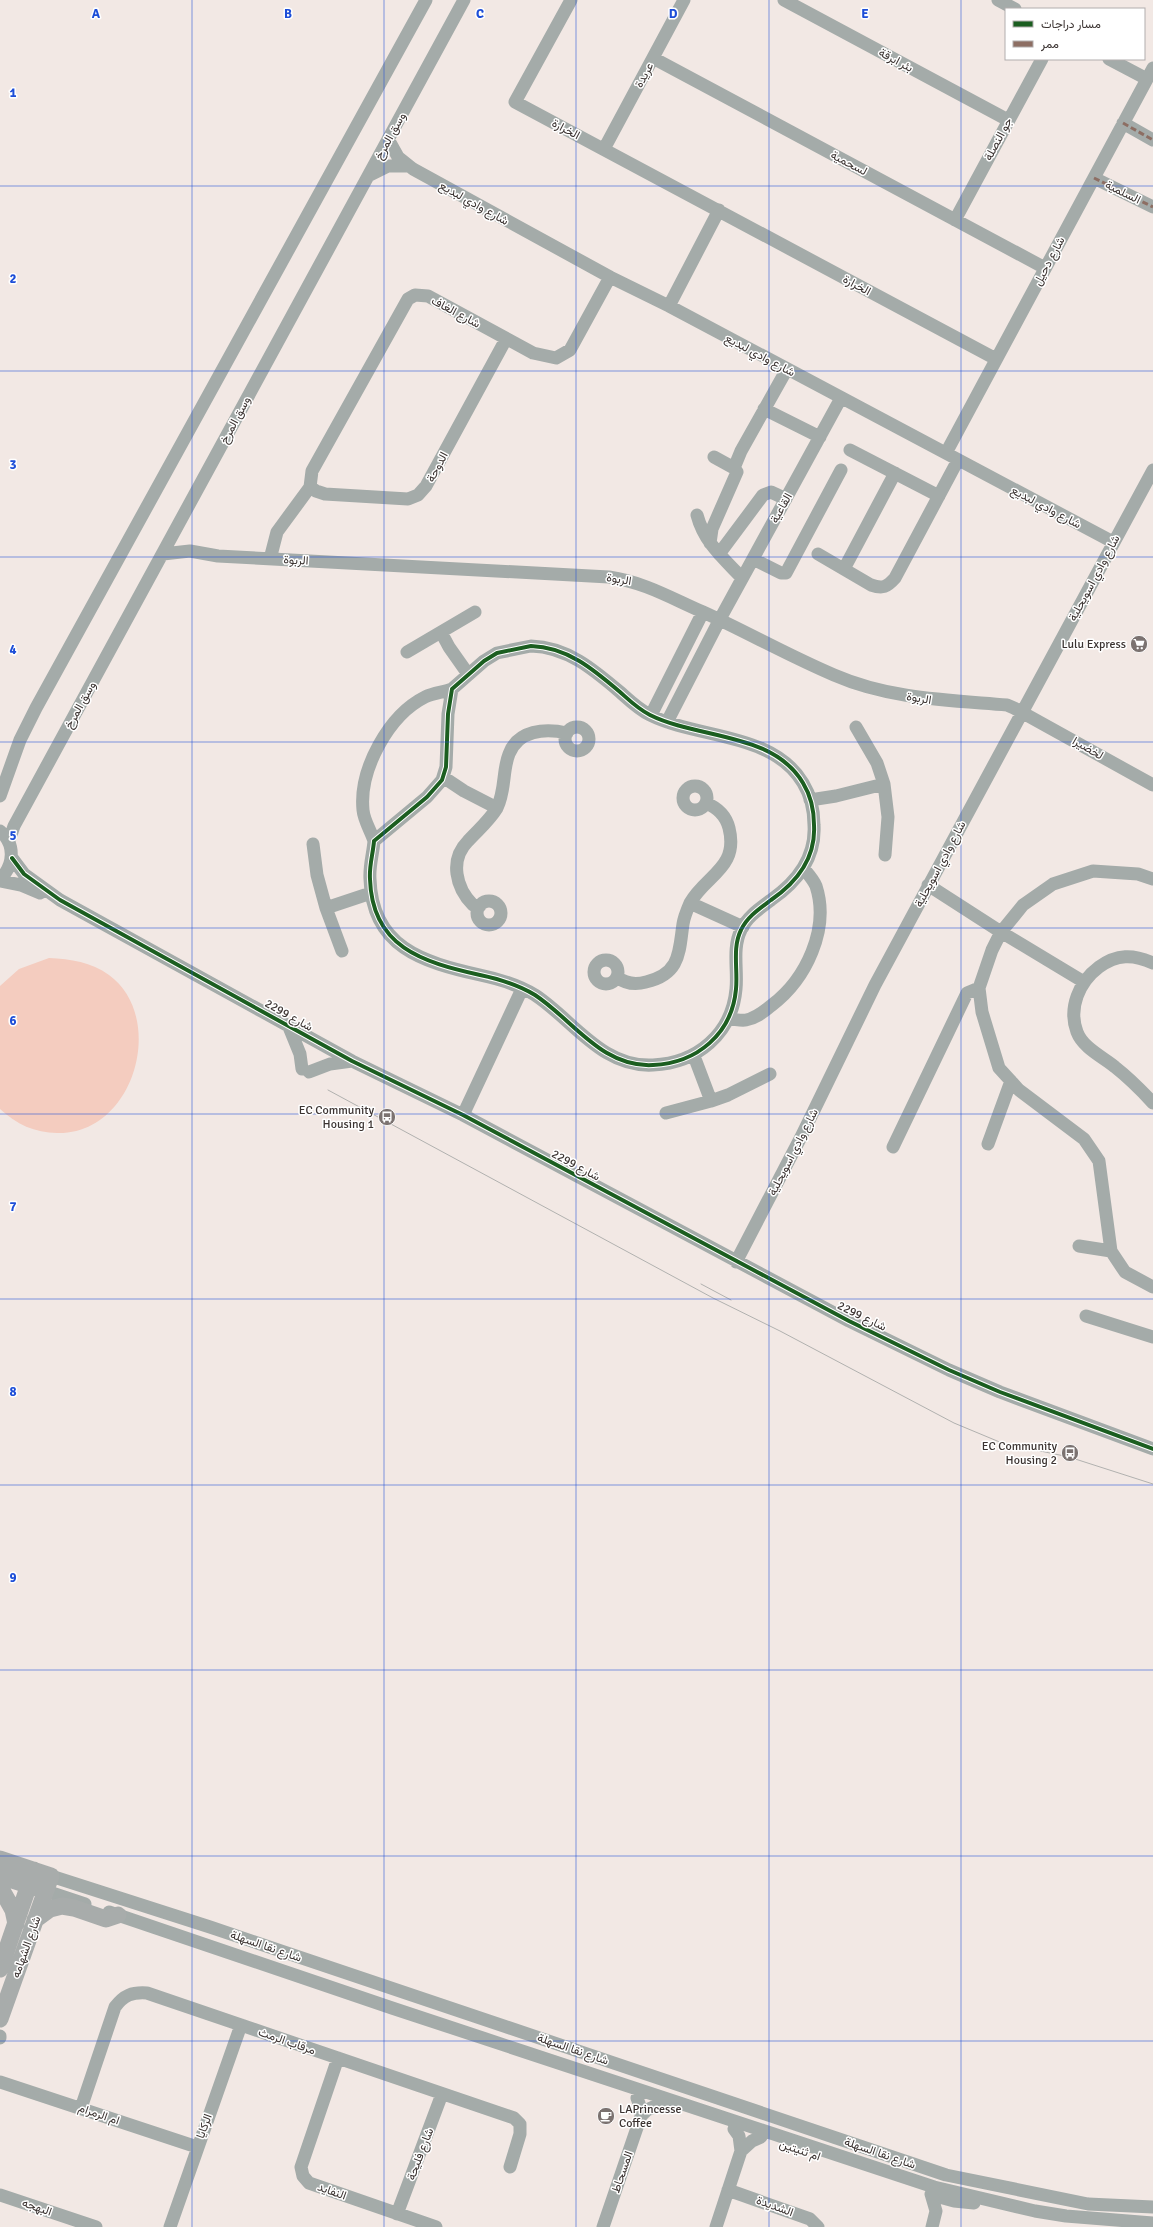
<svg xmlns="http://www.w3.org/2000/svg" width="1153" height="2227" font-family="Signika,Vazirmatn,sans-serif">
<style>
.green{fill:#f4ccbf}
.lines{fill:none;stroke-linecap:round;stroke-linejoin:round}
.minor{stroke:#a4aba9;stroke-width:13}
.major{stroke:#a8acab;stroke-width:17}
.tram{stroke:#b1b1af;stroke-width:1}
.quiet{stroke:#8d6e63;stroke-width:3;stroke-dasharray:6 3;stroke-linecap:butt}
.cycleway-casing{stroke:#fff;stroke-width:6}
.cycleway{stroke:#1b5e20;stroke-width:4}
.grid{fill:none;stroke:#1d4ed8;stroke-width:1;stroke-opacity:0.55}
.labels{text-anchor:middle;stroke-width:3;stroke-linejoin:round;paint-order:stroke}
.street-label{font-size:12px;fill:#3b3331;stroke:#fff}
.poi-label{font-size:12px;fill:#3b3331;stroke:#fff;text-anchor:end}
.grid-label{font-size:13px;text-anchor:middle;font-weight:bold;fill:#1d4ed8;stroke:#fff;stroke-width:3;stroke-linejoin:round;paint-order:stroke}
</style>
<rect width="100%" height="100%" fill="#f2e8e4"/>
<!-- green -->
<path class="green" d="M49 958C71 959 91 962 109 975 167 1017 135 1135 57 1133 35 1133 16 1124 0 1109V986L19 969Z"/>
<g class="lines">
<!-- minor -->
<path class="minor" d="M571 0 515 102 996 359
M784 0 1008 120
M998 0 1015 9
M653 58 1045 268
M1109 59 1147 79
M1123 123 1153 140
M388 139 398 157 413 169 610 277 669 306 1113 542
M604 149 684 0
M368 176 388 166H409
M1094 178 1153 207
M955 220 1042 59
M669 306 719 210
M506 339 426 486 418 495 408 499 325 494 316 491 310 487 312 471 408 299 415 295 428 296 533 353 556 358 570 350 610 277
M764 409 820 437
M850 450 939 496
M946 453 1153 68
M734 468 741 451 787 369
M697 515C704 542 723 558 742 578
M710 543 712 529 737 472 734 468 714 457
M163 554 190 551 218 556 609 577C644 582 671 598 703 612 747 632 789 656 834 675 889 699 948 700 1007 705L1014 708 1153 785
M719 554 763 495 771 492 786 499
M818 554 871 585C883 589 887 587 895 578L958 460
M270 559 277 532 310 487
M753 559 781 573H786L841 470
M844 569 895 473
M531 646C567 647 593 669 620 692 629 700 638 709 650 715 698 739 773 732 803 783 811 796 814 810 814 825 816 858 797 882 771 900 759 909 747 917 741 930 732 948 738 970 736 989 732 1034 697 1063 653 1065 602 1068 573 1020 535 995 519 985 499 979 480 975 422 962 372 947 370 879 369 866 373 854 374 841L427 797 442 780 446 767 448 714 452 689 484 661 497 653Z
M407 652 441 632
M468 674 449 647 441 632 475 612
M651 715 703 612
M667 722 720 619 841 398
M565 739a12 12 0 1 1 24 0a12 12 0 1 1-24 0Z
M443 777 464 791 497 808C506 789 502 772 509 754 518 730 545 728 567 733
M884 784 888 817 885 855
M683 798a12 12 0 1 1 24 0a12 12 0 1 1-24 0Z
M0 796 20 740 36 708 426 0
M810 800 836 796 884 784 877 763 856 727
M706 803C718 808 726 816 729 828 739 868 706 875 690 903L743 927
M0 831C16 844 14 866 0 879
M9 841 14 826 464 0
M374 841C371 831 364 821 363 810 359 769 389 715 425 697 433 693 444 692 452 689
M313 844 317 875 326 908 371 893
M12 858 24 874 60 900 352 1061 463 1115 849 1321 949 1370 1000 1392 1153 1449
M1153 879 1138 874 1093 871 1053 884 1023 905 1001 932 992 950 979 988 982 1012 999 1068 1019 1090 1084 1139 1099 1161 1111 1251 1125 1272 1153 1287
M0 881 21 885 40 893
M928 885 1001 932 1084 982
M477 913a12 12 0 1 1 24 0a12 12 0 1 1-24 0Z
M480 906 473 905C456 888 449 860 468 841 479 829 489 821 497 808
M326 908 342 951
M594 972a12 12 0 1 1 24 0a12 12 0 1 1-24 0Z
M1153 963C1133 954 1117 954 1099 967 1079 982 1068 1008 1077 1032 1083 1048 1103 1057 1115 1067 1129 1078 1141 1090 1153 1103
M617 977C626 984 635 985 646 982 681 974 679 951 683 924 684 917 687 910 690 903
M728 1019C734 1019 741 1021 746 1020 757 1018 764 1011 772 1005 806 979 830 929 816 886 813 879 808 874 804 869
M289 1027 300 1054 302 1069
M694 1056 711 1101 728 1095 770 1074
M309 1072 330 1064 352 1061
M666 1113 711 1101
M463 1115 522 989
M988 1144 1011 1081
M893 1147 967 993 979 988
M1079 1246 1111 1251
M736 1262 801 1137 875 985 1153 470
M1086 1316 1153 1337
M51 1876 210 1927 946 2175 1088 2204 1153 2207
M46 1891 85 1904
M109 1912 392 2008 934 2187 1035 2211 1066 2216 1153 2223
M0 2036V2038
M338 2058 301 2167 303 2176 309 2183 436 2227
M0 2082 197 2147
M81 2108 115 2007C124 1995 132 1992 147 1993L514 2118 520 2124V2134L510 2167
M641 2116 647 2110 660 2104
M741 2151 752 2141 761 2137
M728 2190 810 2219 818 2227
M931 2194 936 2211 932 2227
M0 2195 96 2227
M932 2195 954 2201 974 2203
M397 2214 442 2094
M170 2227 241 2025
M603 2227 641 2116V2109L637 2098
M716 2227 741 2151 739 2136 734 2129"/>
<!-- major -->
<path class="major" d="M0 1859 51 1876 0 2019
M0 1876 40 1889
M0 1887 13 1910 16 1924
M35 1920 50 1909 62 1906 74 1908 106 1919 118 1915
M0 1969 34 1870"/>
<!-- tram -->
<path class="tram" d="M328 1090 713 1298 780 1331 954 1423 1002 1443 1069 1457 1153 1484
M701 1284 731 1300"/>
<!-- quiet -->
<path class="quiet" d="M1123 123 1153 140
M1094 178 1153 207"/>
<defs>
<path id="cycleway" d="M531 646C567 647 593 669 620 692 629 700 638 709 650 715 698 739 773 732 803 783 811 796 814 810 814 825 816 858 797 882 771 900 759 909 747 917 741 930 732 948 738 970 736 989 732 1034 697 1063 653 1065 602 1068 573 1020 535 995 519 985 499 979 480 975 422 962 372 947 370 879 369 866 373 854 374 841L427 797 442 780 446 767 448 714 452 689 484 661 497 653Z
M12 858 24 874 60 900 352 1061 463 1115 849 1321 949 1370 1000 1392 1153 1449"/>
</defs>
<!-- cycleway casing -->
<use href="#cycleway" class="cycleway-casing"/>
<!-- cycleway -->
<use href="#cycleway" class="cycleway"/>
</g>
<!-- grid -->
<path class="grid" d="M192 0V2227M384 0V2227M576 0V2227M769 0V2227M961 0V2227M0 186H1153M0 371H1153M0 557H1153M0 742H1153M0 928H1153M0 1114H1153M0 1299H1153M0 1485H1153M0 1670H1153M0 1856H1153M0 2041H1153"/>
<!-- icons -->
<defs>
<symbol id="supermarket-disc" viewBox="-11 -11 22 22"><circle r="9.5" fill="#7b7270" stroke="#fff"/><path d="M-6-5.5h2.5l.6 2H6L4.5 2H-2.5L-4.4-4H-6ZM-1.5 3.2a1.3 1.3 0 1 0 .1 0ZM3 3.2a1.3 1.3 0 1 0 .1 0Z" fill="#fff"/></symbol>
<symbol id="bus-disc" viewBox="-11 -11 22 22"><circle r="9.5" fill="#7b7270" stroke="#fff"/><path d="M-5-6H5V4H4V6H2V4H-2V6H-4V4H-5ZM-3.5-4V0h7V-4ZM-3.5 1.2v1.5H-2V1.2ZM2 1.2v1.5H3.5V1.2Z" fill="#fff"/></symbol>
<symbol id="cafe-disc" viewBox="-11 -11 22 22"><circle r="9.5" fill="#7b7270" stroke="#fff"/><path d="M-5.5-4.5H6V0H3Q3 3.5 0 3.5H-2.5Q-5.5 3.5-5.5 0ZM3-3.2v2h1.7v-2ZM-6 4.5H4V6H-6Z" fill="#fff"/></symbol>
</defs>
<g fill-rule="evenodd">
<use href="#supermarket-disc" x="1129" y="634" width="20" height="20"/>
<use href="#bus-disc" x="377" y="1107" width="20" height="20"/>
<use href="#bus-disc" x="1060" y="1443" width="20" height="20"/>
<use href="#cafe-disc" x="596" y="2106" width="20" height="20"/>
</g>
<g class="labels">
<!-- street labels -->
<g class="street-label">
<text transform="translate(896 60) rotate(28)" y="4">بئر ابرقة</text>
<text transform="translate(644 75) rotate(-62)" y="4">عريدة</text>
<text transform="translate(566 129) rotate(28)" y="4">الخرارة</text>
<text transform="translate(390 136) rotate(-61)" y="4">وسق المرخ</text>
<text transform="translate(998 139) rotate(-62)" y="4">جو النصلة</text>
<text transform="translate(849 163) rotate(28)" y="4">لسحمية</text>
<text transform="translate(1123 192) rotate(26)" y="4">السلمية</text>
<text transform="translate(474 203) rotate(29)" y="4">شارع وادي لبديع</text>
<text transform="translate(1049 261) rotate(-62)" y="4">شارع دحيل</text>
<text transform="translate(857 285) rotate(28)" y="4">الخرارة</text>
<text transform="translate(456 312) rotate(28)" y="4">شارع الغاف</text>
<text transform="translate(760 355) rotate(28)" y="4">شارع وادي لبديع</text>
<text transform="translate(235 420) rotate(-62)" y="4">وسق المرخ</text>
<text transform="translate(437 467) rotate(-62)" y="4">الدوحة</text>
<text transform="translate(1046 507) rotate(28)" y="4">شارع وادي لبديع</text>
<text transform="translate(781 508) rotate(-61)" y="4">القاعية</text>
<text transform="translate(296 560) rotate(3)" y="4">الربوة</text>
<text transform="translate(1094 578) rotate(-62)" y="4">شارع وادي اسويحلية</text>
<text transform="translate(619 579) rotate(9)" y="4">الربوة</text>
<text transform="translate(919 698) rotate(9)" y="4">الربوة</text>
<text transform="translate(80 705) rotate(-61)" y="4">وسق المرخ</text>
<text transform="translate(1088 748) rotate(30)" y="4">لخضيرا</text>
<text transform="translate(940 864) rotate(-62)" y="4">شارع وادي اسويحلية</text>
<text transform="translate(289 1015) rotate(29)" y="4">شارع 2299</text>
<text transform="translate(793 1152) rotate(-63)" y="4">شارع وادي اسويحلية</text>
<text transform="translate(576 1165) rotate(28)" y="4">شارع 2299</text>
<text transform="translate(862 1316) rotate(26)" y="4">شارع 2299</text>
<text transform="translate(266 1946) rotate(19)" y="4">شارع نقا السهلة</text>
<text transform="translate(26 1947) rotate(-70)" y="4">شارع الشهامه</text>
<text transform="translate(287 2041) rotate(19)" y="4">مرقاب الرمث</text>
<text transform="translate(573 2049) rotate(19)" y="4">شارع نقا السهلة</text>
<text transform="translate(99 2114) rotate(19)" y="4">ام الرمرام</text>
<text transform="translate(204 2126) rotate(-70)" y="4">الركايا</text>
<text transform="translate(800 2150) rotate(19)" y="4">ام ثنيتين</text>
<text transform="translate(880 2153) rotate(19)" y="4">شارع نقا السهلة</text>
<text transform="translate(420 2154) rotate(-69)" y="4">شارع فليحة</text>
<text transform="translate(622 2172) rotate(-71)" y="4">المسحاط</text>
<text transform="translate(332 2191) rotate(20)" y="4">النفايد</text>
<text transform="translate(775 2206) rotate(20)" y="4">الشديدة</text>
<text transform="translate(37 2207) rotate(19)" y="4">البهجه</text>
</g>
<!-- poi labels -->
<g class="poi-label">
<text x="1126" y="648">Lulu Express</text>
<text x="374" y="1114">EC Community<tspan x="374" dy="14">Housing 1</tspan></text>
<text x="1057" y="1450">EC Community<tspan x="1057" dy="14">Housing 2</tspan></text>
<text x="619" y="2113" text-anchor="start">LAPrincesse<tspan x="619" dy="14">Coffee</tspan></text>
</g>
</g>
<g class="grid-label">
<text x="96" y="18">A</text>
<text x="288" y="18">B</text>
<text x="480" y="18">C</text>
<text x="673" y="18">D</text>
<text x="865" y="18">E</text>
<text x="13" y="97">1</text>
<text x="13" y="283">2</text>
<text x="13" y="469">3</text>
<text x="13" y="654">4</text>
<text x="13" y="840">5</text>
<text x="13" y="1025">6</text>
<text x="13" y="1211">7</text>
<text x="13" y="1396">8</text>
<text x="13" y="1582">9</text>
</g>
<!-- legend -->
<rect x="1005" y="8" width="140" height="52" fill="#ffffff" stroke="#b1adad"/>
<rect x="1013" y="21" width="20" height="6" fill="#1b5e20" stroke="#b1adad"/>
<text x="1041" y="28" font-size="12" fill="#3b3331">مسار دراجات</text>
<rect x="1013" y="41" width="20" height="6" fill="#8d6e63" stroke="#b1adad"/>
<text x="1041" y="48" font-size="12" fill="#3b3331">ممر</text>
</svg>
